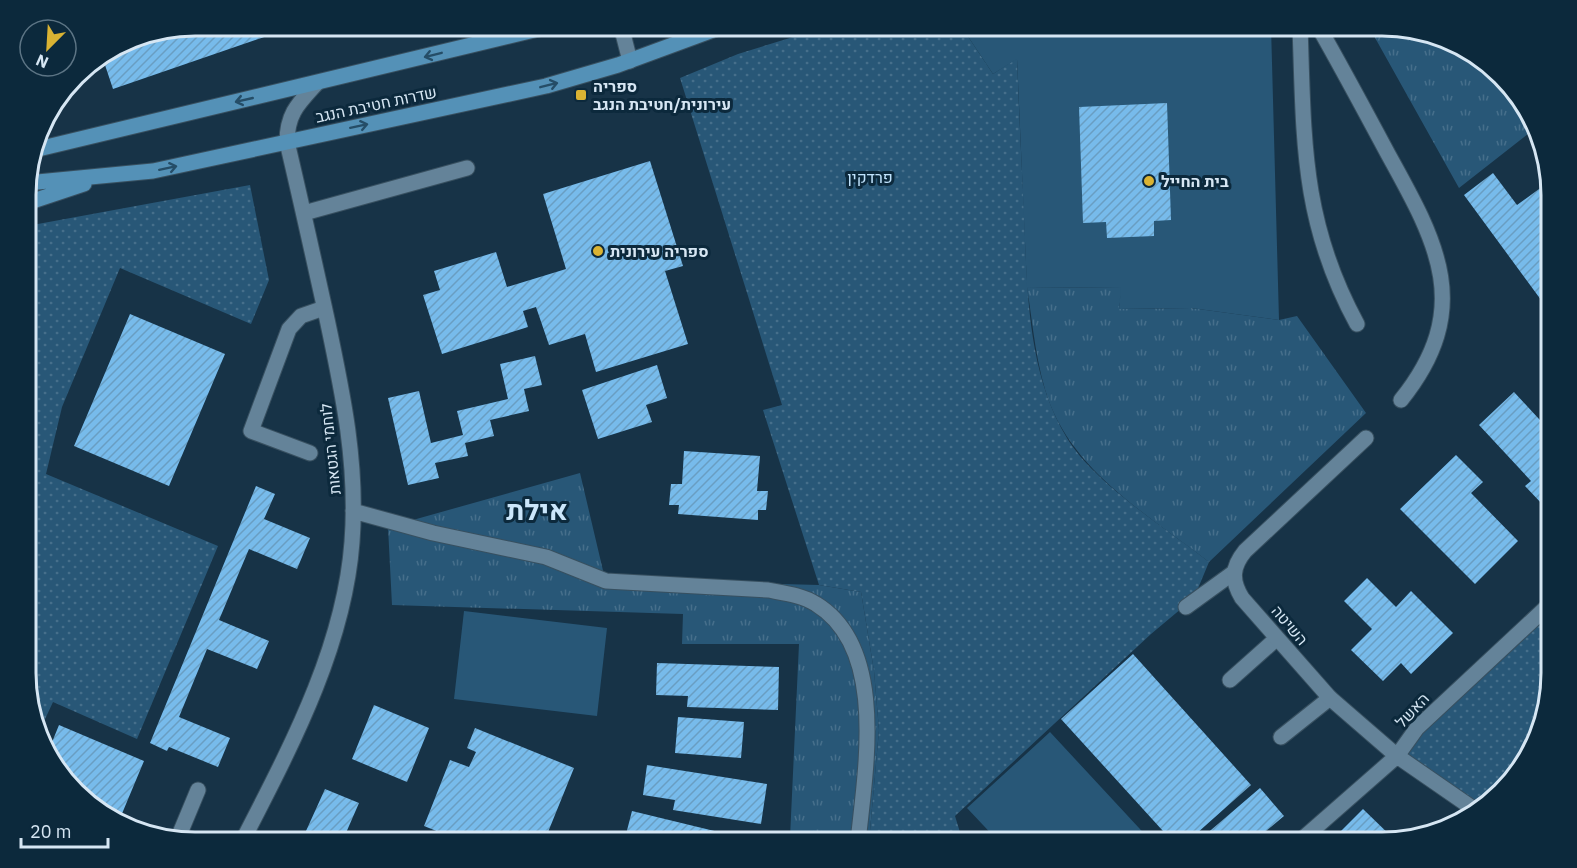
<svg xmlns="http://www.w3.org/2000/svg" width="1577" height="868" font-family="'IBM Plex Sans',Heebo,sans-serif">
<style>
.grass{fill:url(#grass-tufts)}
.park{fill:url(#park-dots)}
.garden{fill:#285777}
.building{fill:url(#building-hatch)}
.lines{fill:none;stroke-linecap:round;stroke-linejoin:round}
.service-casing{stroke:#385060;stroke-width:17}
.minor-casing{stroke:#385060;stroke-width:17}
.secondary-casing{stroke:#385060;stroke-width:17}
.service{stroke:#648399;stroke-width:15}
.minor{stroke:#648399;stroke-width:15}
.secondary{stroke:#5491b7;stroke-width:15}
.oneway{stroke:#254d67}
.poi-dot{fill:#dab333;stroke:#0c293c;stroke-width:2}
.labels{text-anchor:middle;stroke-width:6;stroke-linejoin:round;paint-order:stroke}
.poi-label{font-size:16px;font-weight:bold;fill:#d6e6f3;stroke:#0c293c;text-anchor:start}
.street-label{font-size:16px;fill:#d6e6f3;stroke:#0c293c}
.park-label{font-size:16px;fill:#c0e3fd;stroke:#0c293c}
.town-label{font-size:28px;font-weight:bold;fill:#cbe6fa;stroke:#0c293c}
.rim{fill:none;stroke:#d6e6f3;stroke-width:3}
</style>
<defs>
<pattern id="grass-tufts" width="24" height="20" patternUnits="userSpaceOnUse" patternTransform="scale(1.5)"><rect width="24" height="20" fill="#285777"/><path d="M3 7l-1-3M5 7V3M7 7l1-3M15 17l-1-3M17 17v-4M19 17l1-3" fill="none" stroke="#466f8b"/></pattern>
<pattern id="park-dots" width="8" height="8" patternUnits="userSpaceOnUse" patternTransform="scale(1.5)"><rect width="8" height="8" fill="#285777"/><path d="M2 2h.1M6 6h.1" fill="none" stroke="#466f8b" stroke-width="1.8" stroke-linecap="round"/></pattern>
<pattern id="building-hatch" width="6" height="6" patternUnits="userSpaceOnUse" patternTransform="scale(1.5)"><rect width="6" height="6" fill="#77bbeb"/><path d="M-1 1l2-2M0 6l6-6M5 7l2-2" fill="none" stroke="#699ec2"/></pattern>
</defs>
<rect width="100%" height="100%" fill="#173347"/>
<!-- grass -->
<path class="grass" d="M1372 26H1382L1466 48 1523 101 1533 130 1459 188 1369 27Z
M1027 287 1122 288 1119 309 1191 308 1279 320 1297 316 1366 413 1209 562C1151 517 1078 475 1050 404 1036 367 1033 325 1027 287Z
M580 473 605 579 819 585 861 592 874 671 879 730 869 842H832L790 838 799 644H682L683 614 392 605 388 527Z"/>
<!-- park -->
<path class="park" d="M829 26H961L993 74 1017 58C1019 108 1021 158 1024 208 1027 283 1026 371 1067 438 1093 482 1167 529 1209 562L1194 598 1151 634 955 816 963 842H869L879 730 874 671 861 592 819 585 763 410 782 405 680 78 738 54Z
M250 185 269 280 251 324 120 268 62 407 46 474 218 546 137 739 53 702 40 730 27 695V226Z
M1551 603V684L1529 757 1478 812 1397 756Z"/>
<!-- garden -->
<path class="garden" d="M961 26H1271L1279 320 1191 308 1119 309 1121 288 1027 287 1017 59 993 74Z
M464 611 607 628 597 716 454 699Z
M1050 732 1152 842H999L967 808Z"/>
<!-- building -->
<path class="building" d="M195 25 296 26 113 89 102 56 131 38Z
M1167 103 1171 220 1154 221V236L1107 238 1106 222 1083 223 1079 107Z
M650 161 683 266 665 271 688 344 596 372 585 334 549 345 536 307 523 311 528 327 442 354 423 295 440 290 434 271 496 252 507 287 566 269 543 194Z
M1493 173 1517 205 1550 181 1551 299 1544 304 1464 195Z
M130 314 225 354 169 486 74 446Z
M535 356 542 385 524 389 529 411 490 420 494 436 465 443 468 456 435 463 439 478 408 485 388 398 419 391 431 443 463 435 457 411 508 399 500 364Z
M657 365 667 398 646 405 652 422 598 439 582 390Z
M1514 392 1551 432V497L1543 505 1525 486 1531 481 1479 425Z
M684 451 760 456 757 491H768L766 510H758V520L678 514 679 505H669L671 484H682Z
M1456 455 1483 482 1471 493 1518 541 1475 584 1400 509Z
M256 486 275 494 264 519 310 538 297 569 249 549 219 620 269 641 257 669 207 649 179 717 230 738 218 767 169 747 167 751 150 743Z
M1367 578 1396 607 1411 591 1453 633 1411 674 1401 663 1383 681 1351 650 1372 629 1344 601Z
M1133 654 1251 785 1187 842H1173L1061 719Z
M657 663 779 667 778 710 687 707 688 696 656 695Z
M374 705 429 728 407 782 352 759Z
M678 717 744 722 741 758 675 753Z
M59 725 144 761 121 816 94 804 54 767 48 752Z
M475 728 574 768 544 842H493L467 832 464 842 424 826 450 760 469 767 476 752 467 748Z
M647 765 767 784 761 824 673 810 675 800 643 795Z
M1260 788 1284 816 1253 842H1197Z
M325 789 359 803 342 842H301Z
M1363 809 1396 841 1330 842Z
M632 811 735 836 734 842H624Z"/>
<g class="lines">
<defs>
<path id="service" d="M1300 26C1304 139 1301 221 1357 324
M304 213 467 168
M310 453 251 431 289 329 301 316 324 308
M1186 607 1233 573
M1230 680 1276 639
M1281 737 1330 698
M178 838 198 790"/>
<path id="minor" d="M621 26 630 61
M1318 26C1342 68 1365 111 1388 154 1438 244 1474 309 1401 400
M1366 438 1245 551C1232 567 1231 580 1242 598L1330 698 1397 756 1478 812
M353 511 433 533 546 557 606 581 768 590C784 593 802 595 816 604 888 648 865 771 858 842
M242 842C289 750 344 649 352 542 358 465 343 394 327 319 314 260 301 201 287 142 287 113 299 103 317 83
M375 842 376 840 382 842
M1299 842 1397 756 1417 728 1551 603"/>
<path id="secondary" d="M34 150 551 26
M27 183 153 171 546 86 618 65 724 26
M27 203 84 184"/>
</defs>
<!-- service casing -->
<use href="#service" class="service-casing"/>
<!-- minor casing -->
<use href="#minor" class="minor-casing"/>
<!-- secondary casing -->
<use href="#secondary" class="secondary-casing"/>
<!-- service -->
<use href="#service" class="service"/>
<!-- minor -->
<use href="#minor" class="minor"/>
<!-- secondary -->
<use href="#secondary" class="secondary"/>
</g>
<!-- one-way arrows -->
<defs><path id="oneway-shaft" d="M-6 0H5M1.5-3L5.5 0L1.5 3" fill="none" stroke-width="1.6" stroke-linecap="round" stroke-linejoin="round" transform="scale(1.5)"/></defs>
<g class="oneway">
<use href="#oneway-shaft" transform="translate(433 55) rotate(166)"/>
<use href="#oneway-shaft" transform="translate(549 85) rotate(-14)"/>
<use href="#oneway-shaft" transform="translate(244 100) rotate(167)"/>
<use href="#oneway-shaft" transform="translate(359 126) rotate(-12)"/>
<use href="#oneway-shaft" transform="translate(168 168) rotate(-12)"/>
</g>
<!-- markers -->
<g class="poi-dot">
<rect x="575" y="89" width="12" height="12" rx="3"/>
<circle cx="1149" cy="181" r="6"/>
<circle cx="598" cy="251" r="6"/>
</g>
<g class="labels">
<!-- poi labels -->
<g class="poi-label">
<text x="593" y="92">ספריה<tspan x="593" dy="18">עירונית/חטיבת הנגב</tspan></text>
<text x="1161" y="187">בית החייל</text>
<text x="610" y="257">ספריה עירונית</text>
</g>
<!-- street labels -->
<g class="street-label">
<text transform="translate(376 104) rotate(-12)" y="6">שדרות חטיבת הנגב</text>
<text transform="translate(330 449) rotate(-96)" y="6">לוחמי הגטאות</text>
<text transform="translate(1290 625) rotate(50)" y="6">השיטה</text>
<text transform="translate(1412 710) rotate(-47)" y="6">האשל</text>
</g>
<!-- park labels -->
<g class="park-label">
<text x="870" y="183">פרדקין</text>
</g>
<!-- town labels -->
<g class="town-label">
<text x="537" y="520">אילת</text>
</g>
</g>
<!-- crop -->
<path d="M0 0H1577V868H0ZM195 36H1382A159 159 0 0 1 1541 195V673A159 159 0 0 1 1382 832H195A159 159 0 0 1 36 673V195A159 159 0 0 1 195 36Z" fill="#0c293c" fill-rule="evenodd"/>
<path class="rim" d="M195 36H1382A159 159 0 0 1 1541 195V673A159 159 0 0 1 1382 832H195A159 159 0 0 1 36 673V195A159 159 0 0 1 195 36Z"/>
<!-- north arrow -->
<g transform="translate(48 48) rotate(204)"><circle r="28" fill="#0c293c" stroke="#5d7585" stroke-width="1.5"/>
<path d="M0-4.5L10 22L0 15L-10 22Z" fill="#dab333"/>
<text y="-9" font-size="16" font-weight="bold" text-anchor="middle" fill="#d6e6f3">N</text>
</g>
<!-- scale -->
<path d="M21 838v9h87v-9" fill="none" stroke="#d6e6f3" stroke-width="3"/>
<text x="30" y="838" font-size="18" fill="#d6e6f3" stroke="#0c293c" stroke-width="4.5" paint-order="stroke">20 m</text>
</svg>
